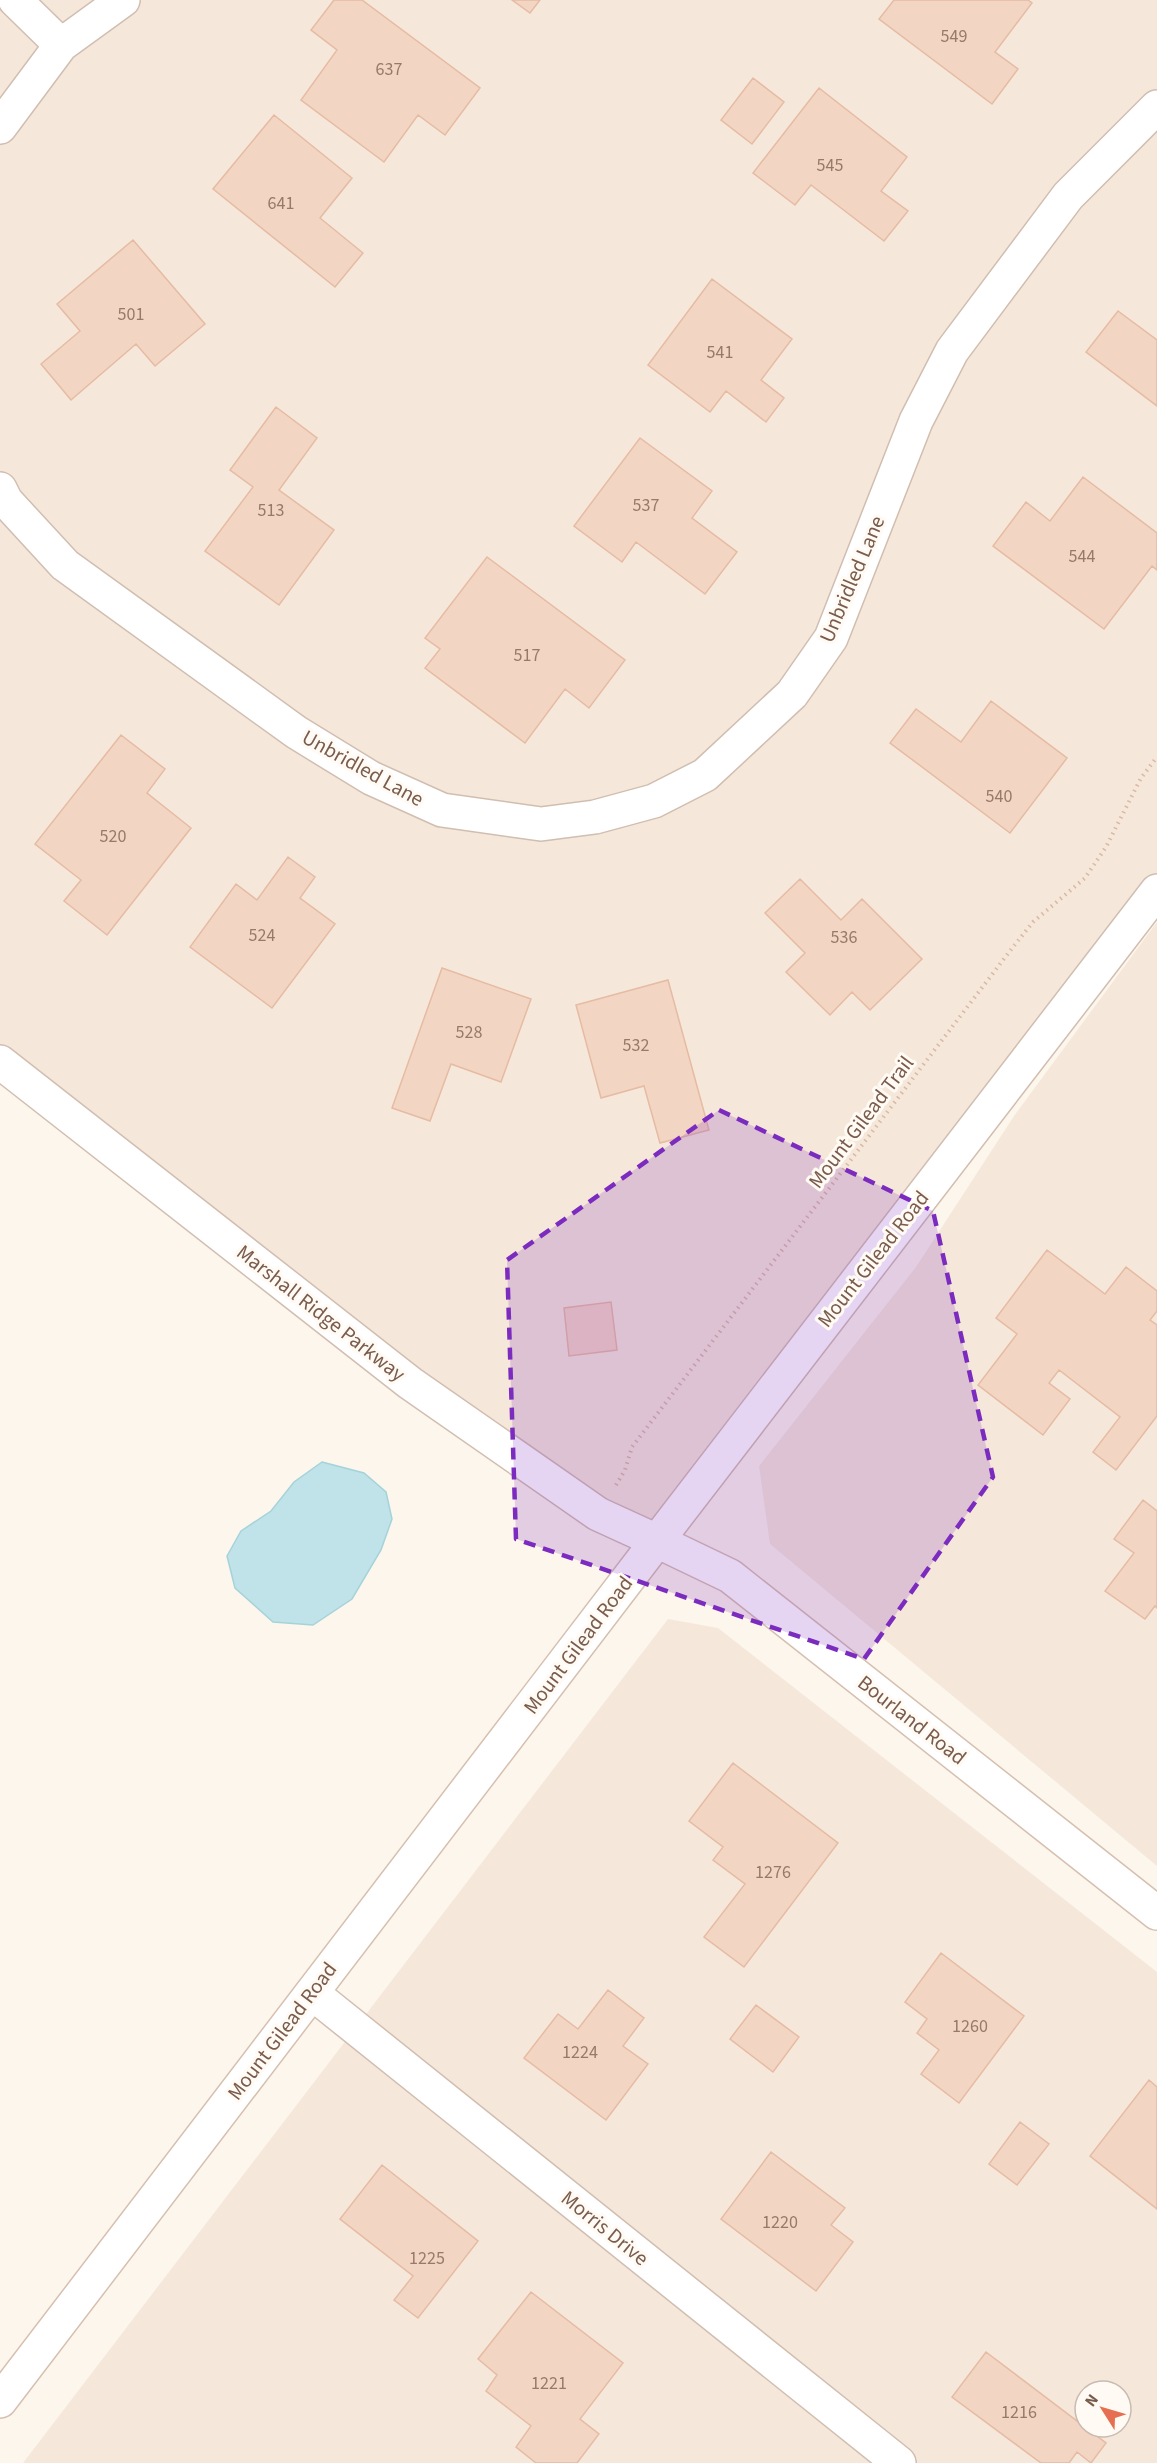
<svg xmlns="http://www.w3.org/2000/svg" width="1157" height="2463" font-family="'Source Sans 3',sans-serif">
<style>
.residential{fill:#f5e8da;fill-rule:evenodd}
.water{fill:#bfe3e8;stroke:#a5d3da;stroke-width:1.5}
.building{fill:#f3d5c3;stroke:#e6bba3;stroke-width:1.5}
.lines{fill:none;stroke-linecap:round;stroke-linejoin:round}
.minor-casing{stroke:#d1beb0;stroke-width:36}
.tertiary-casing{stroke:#d1beb0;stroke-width:36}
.secondary-casing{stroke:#d6c0b0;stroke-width:36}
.path{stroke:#d9b8a5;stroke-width:4;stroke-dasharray:1.5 4.5;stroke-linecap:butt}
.minor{stroke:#fff;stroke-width:33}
.tertiary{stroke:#fff;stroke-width:33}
.secondary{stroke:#fff;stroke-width:33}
.marked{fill:#7b2cbf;fill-opacity:0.2;stroke:#7b2cbf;stroke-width:4.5;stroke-dasharray:12 8;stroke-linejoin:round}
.labels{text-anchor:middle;stroke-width:6;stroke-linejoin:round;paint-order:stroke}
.number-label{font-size:18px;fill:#987a6a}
.street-label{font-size:21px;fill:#7a5c4d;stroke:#fffaf3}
</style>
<rect width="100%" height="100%" fill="#fdf6ec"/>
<!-- residential -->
<path class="residential" d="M0 0H1157V891L657 1541 410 1383 0 1062Z
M1157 922V1866L770 1544 759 1466 916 1267 1014 1116Z
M668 1619 718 1628 1157 1972V2463H23ZM1085 2391H1121V2427H1085Z"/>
<!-- water -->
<path class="water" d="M322 1462 364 1473 386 1492 392 1519 381 1550 352 1599 313 1625 273 1622 235 1588 227 1556 241 1531 271 1511 294 1482Z"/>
<!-- building -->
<path class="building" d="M334 0H362L480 88 445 135 418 115 384 162 301 100 337 50 311 30Z
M512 0H540L530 13Z
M894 0H1028L1032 3 995 52 1018 69 992 104 879 19Z
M753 78 784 102 752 144 721 120Z
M819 88 907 157 881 191 908 211 884 241 811 185 795 205 753 173Z
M274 115 352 178 320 218 363 253 335 287 213 189Z
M133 240 205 324 155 366 136 344 71 400 41 364 80 331 57 304Z
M712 279 792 339 761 380 784 398 766 422 726 391 710 412 648 365Z
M1118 311 1157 340V406L1086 352Z
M276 407 317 438 279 490 334 530 279 605 205 551 253 487 230 470Z
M640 438 712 491 692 518 737 552 705 594 636 542 622 562 574 526Z
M1083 477 1157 533V570L1152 566 1104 629 993 546 1026 502 1050 521Z
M487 557 625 660 589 708 565 689 525 743 425 668 440 649 425 638Z
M991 701 1067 758 1010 833 890 743 916 709 961 742Z
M121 735 165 769 147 793 191 828 107 935 64 901 81 880 35 844Z
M288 857 315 877 300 898 335 924 272 1008 190 947 236 884 257 900Z
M800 879 841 920 862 899 922 959 870 1010 852 992 830 1015 786 972 805 953 765 913Z
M442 968 531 999 501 1082 451 1064 430 1121 392 1108Z
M668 980 709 1130 660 1143 644 1086 601 1098 576 1005Z
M1047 1250 1105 1294 1126 1267 1157 1291V1311L1150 1320 1157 1325V1416L1116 1470 1093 1452 1120 1417 1059 1370 1049 1383 1070 1399 1043 1435 978 1385 1017 1334 996 1318Z
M611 1302 617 1350 569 1356 564 1308Z
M1143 1500 1157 1511V1608L1155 1606 1145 1619 1105 1591 1134 1553 1114 1539Z
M733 1763 838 1843 744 1967 704 1937 745 1884 713 1860 723 1847 689 1821Z
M941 1953 1024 2016 959 2103 921 2074 939 2050 917 2033 927 2019 905 2002Z
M608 1990 644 2018 623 2046 648 2064 606 2120 524 2058 558 2014 578 2029Z
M756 2005 799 2037 773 2072 730 2039Z
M1149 2080 1157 2087V2209L1090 2156Z
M1020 2122 1049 2144 1017 2185 989 2164Z
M771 2152 845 2208 831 2225 853 2242 816 2291 721 2219Z
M382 2165 478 2241 418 2318 394 2300 413 2276 340 2219Z
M531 2292 623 2363 580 2419 599 2434 577 2463H536L516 2447 531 2426 486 2391 497 2375 478 2359Z
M986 2352 1106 2443 1091 2463 1077 2452 1069 2463H1041L952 2397Z"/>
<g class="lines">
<defs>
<path id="minor" d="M15 0 61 45
M0 127 61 45 123 0
M0 489 6 501 65 565 296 732 371 778 442 810 541 824 595 817 654 801 705 775 792 694 831 638 916 421 952 351 1068 196 1157 107
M312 1993 899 2463"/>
<path id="tertiary" d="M0 1062 410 1383 598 1514 657 1541 1157 891"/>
<path id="secondary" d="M0 2401 657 1541 730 1576 1157 1913"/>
</defs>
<!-- minor casing -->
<use href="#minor" class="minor-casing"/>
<!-- tertiary casing -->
<use href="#tertiary" class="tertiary-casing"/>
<!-- secondary casing -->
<use href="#secondary" class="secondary-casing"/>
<!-- path -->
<path class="path" d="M616 1485 625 1470 632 1447 1013 947 1033 922 1085 878 1106 847 1141 778 1157 757"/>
<!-- minor -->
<use href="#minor" class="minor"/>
<!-- tertiary -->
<use href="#tertiary" class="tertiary"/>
<!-- secondary -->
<use href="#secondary" class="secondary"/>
</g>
<!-- marked area -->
<path class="marked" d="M719 1110 933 1211 993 1477 864 1659 516 1539 507 1260Z"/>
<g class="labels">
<!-- number labels -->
<g class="number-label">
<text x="954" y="42">549</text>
<text x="389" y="75">637</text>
<text x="830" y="171">545</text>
<text x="281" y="209">641</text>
<text x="131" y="320">501</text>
<text x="720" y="358">541</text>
<text x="646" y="511">537</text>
<text x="271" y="516">513</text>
<text x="1082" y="562">544</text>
<text x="527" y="661">517</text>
<text x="999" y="802">540</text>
<text x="113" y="842">520</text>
<text x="262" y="941">524</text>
<text x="844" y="943">536</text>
<text x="469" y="1038">528</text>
<text x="636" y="1051">532</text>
<text x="773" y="1878">1276</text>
<text x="970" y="2032">1260</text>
<text x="580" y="2058">1224</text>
<text x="780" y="2228">1220</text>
<text x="427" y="2264">1225</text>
<text x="549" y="2389">1221</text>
<text x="1019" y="2418">1216</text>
</g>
<!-- street labels -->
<g class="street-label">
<text transform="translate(852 579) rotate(-67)" y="7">Unbridled Lane</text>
<text transform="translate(363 768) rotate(29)" y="7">Unbridled Lane</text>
<text transform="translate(861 1122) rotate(-53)" y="7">Mount Gilead Trail</text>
<text transform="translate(873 1259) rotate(-52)" y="7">Mount Gilead Road</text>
<text transform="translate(321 1313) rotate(38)" y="7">Marshall Ridge Parkway</text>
<text transform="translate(578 1645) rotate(-53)" y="7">Mount Gilead Road</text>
<text transform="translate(912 1720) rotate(38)" y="7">Bourland Road</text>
<text transform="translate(282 2031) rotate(-53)" y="7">Mount Gilead Road</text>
<text transform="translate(605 2228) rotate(39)" y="7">Morris Drive</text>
</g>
</g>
<!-- north arrow -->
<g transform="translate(1103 2409) rotate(307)"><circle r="28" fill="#fffaf3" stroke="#cabbb1" stroke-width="1.5"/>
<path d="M0-4.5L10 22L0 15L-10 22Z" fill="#e76f51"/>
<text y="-9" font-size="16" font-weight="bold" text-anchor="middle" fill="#7a5c4d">N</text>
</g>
</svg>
